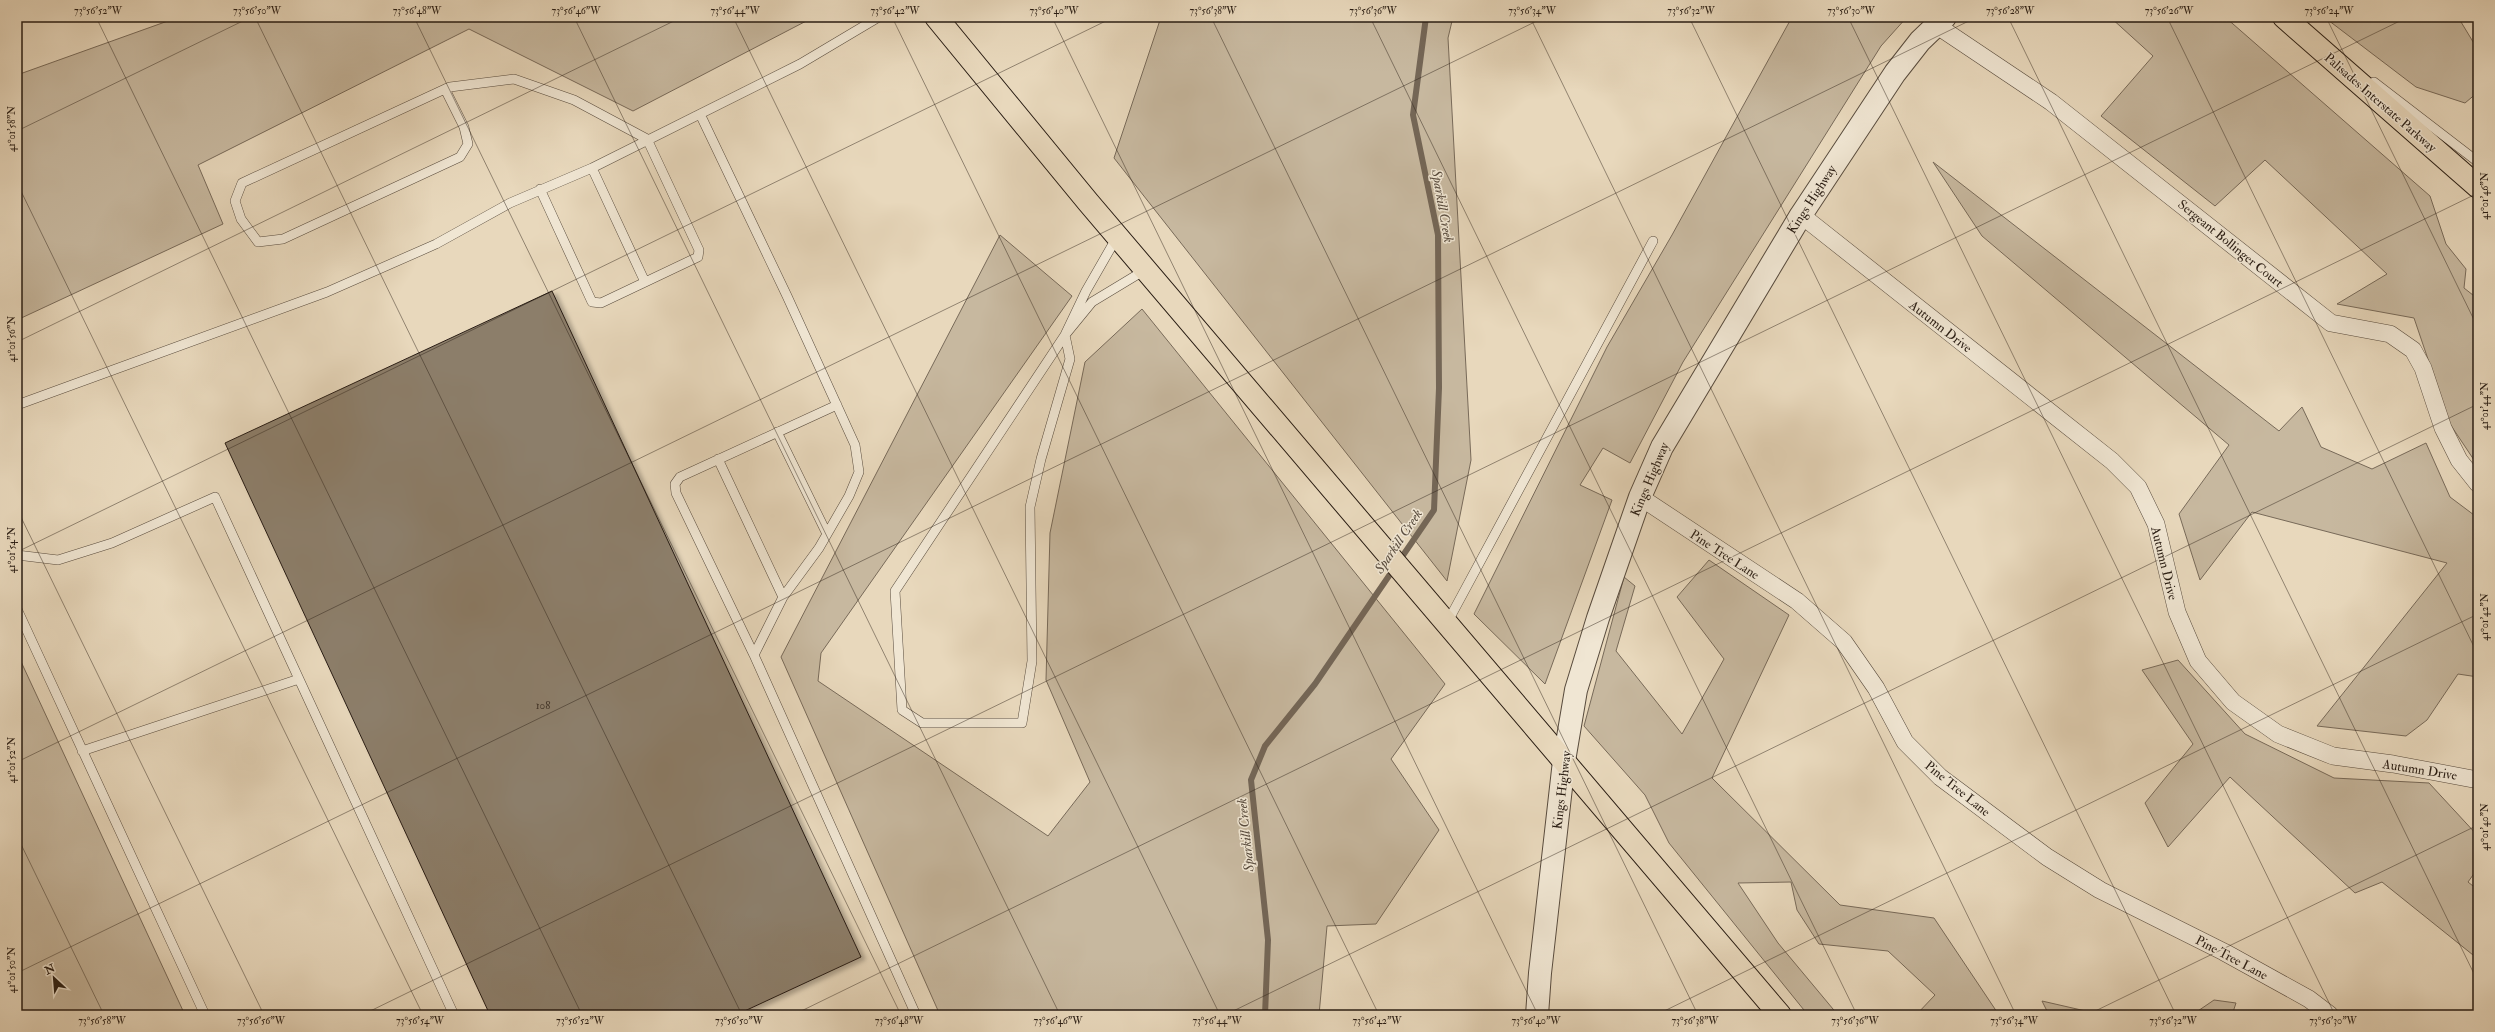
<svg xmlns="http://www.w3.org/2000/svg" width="2495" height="1032" font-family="'IM FELL Double Pica',serif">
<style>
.green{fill:#c7b89f;stroke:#786a59}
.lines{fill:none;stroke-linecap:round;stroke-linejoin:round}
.stream{stroke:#746656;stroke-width:6}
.building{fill:#8c7e6b;stroke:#281c13;filter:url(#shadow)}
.service-casing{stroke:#584b3d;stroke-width:10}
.minor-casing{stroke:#584b3d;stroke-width:18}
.tertiary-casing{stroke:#584b3d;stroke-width:24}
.primary-casing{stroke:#281c13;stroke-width:24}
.motorway-casing{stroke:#281c13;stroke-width:24}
.service{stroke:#f0e6d3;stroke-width:9}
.minor{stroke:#f0e6d3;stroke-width:17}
.tertiary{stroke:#f0e6d3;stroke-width:22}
.primary{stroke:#e8d8bc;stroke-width:22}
.motorway{stroke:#e8d8bc;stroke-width:22}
.ticks{fill:none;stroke:#281c13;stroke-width:1;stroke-opacity:0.45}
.labels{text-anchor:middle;stroke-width:3;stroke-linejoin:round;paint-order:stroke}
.number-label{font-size:11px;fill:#413429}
.street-label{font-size:13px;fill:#281c13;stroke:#f0e6d3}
.water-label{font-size:14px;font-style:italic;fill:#5b4e40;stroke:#f0e6d3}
.neatline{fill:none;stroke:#281c13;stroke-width:1.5}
.ticks-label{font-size:10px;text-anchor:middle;fill:#281c13}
</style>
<defs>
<filter id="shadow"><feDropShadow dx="4.5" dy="2.5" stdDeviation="2" flood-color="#0004"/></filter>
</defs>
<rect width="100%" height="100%" fill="#e8d8bc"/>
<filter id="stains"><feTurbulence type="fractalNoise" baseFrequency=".005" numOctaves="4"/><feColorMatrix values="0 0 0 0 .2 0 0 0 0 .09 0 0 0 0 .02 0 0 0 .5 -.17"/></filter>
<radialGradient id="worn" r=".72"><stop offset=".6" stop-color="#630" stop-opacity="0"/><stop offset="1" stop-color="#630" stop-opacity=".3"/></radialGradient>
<!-- green -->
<path class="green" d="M179 17H814L633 111 469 29 198 165 223 224 17 320V75Z
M1161 17H1453L1448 38 1471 460 1447 581 1114 158Z
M1792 17H1907L1881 46 1683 362 1630 463 1603 448 1580 485 1612 500 1545 684 1474 614 1607 347 1672 235Z
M2110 17H2225L2430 196 2446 244 2466 269 2464 288 2478 299V466L2450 424 2414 318 2337 304 2387 274 2265 160 2215 206 2101 116 2153 56Z
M2324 17H2458L2478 50V92L2465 103 2416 87Z
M1933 162 2279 431 2302 407 2321 447 2372 469 2426 443 2450 497 2478 518V677L2458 674 2427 720 2406 736 2317 726 2447 563 2252 512 2200 580 2179 514 2229 445 1982 236Z
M1000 235 1072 296 821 653 818 681 1048 836 1090 782 1046 680 1050 533 1085 362 1142 309 1445 684 1391 759 1439 830 1376 924 1327 926 1319 1015H940L781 657Z
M1709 560 1789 615 1712 778 1840 905 1934 918 1999 1015H1916L1935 995 1888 951 1819 944 1797 910 1791 882 1738 883 1778 943 1838 1015H1808L1669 843 1645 795 1584 726 1624 577 1635 586 1616 651 1682 734 1724 659 1677 597Z
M17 653 185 1015H17Z
M2178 660 2245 734 2334 778 2429 783 2478 836V868L2468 882 2478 890V959L2382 882 2355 893 2230 777 2168 847 2145 803 2193 744 2142 670Z
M2214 1000 2236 1003 2232 1015H2192Z
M2042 1001 2103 1015H2049Z"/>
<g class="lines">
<!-- stream -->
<path class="stream" d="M1265 1015 1268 940 1251 780 1265 746 1315 684 1434 510 1439 388 1438 235 1413 115 1426 17"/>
</g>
<!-- building -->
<path class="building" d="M552 291 861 957 736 1015H490L225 443Z"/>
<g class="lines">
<defs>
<path id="service" d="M2374 82 2478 162
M445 89 464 127 468 144 460 157 283 239 258 242 241 219 235 201 242 183 445 89 450 87 514 79 574 100 647 139 699 250 698 257 601 303 592 302 540 189
M700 114 787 296 855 445 859 472 849 496 819 548 783 597 754 655 916 1015
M592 168 645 282
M1117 237 1086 291 1065 335 1070 359 1041 459 1030 507 1032 661 1022 723H922L902 710 895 591 1065 335 1092 302 1145 270
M17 405 327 292 436 244 510 203 592 168 800 64 879 17
M777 432 827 534
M718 459 783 597
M17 555 58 560 112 543 215 497 454 1015
M17 609 205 1015
M1447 623 1653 241
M754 655 676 493 675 484 680 477 837 405
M82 751 299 679"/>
<path id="minor" d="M1936 25 2051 102 2331 323 2390 334 2413 350 2423 368 2443 428 2459 460 2478 484
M1801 215 2112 461 2138 487 2156 524 2177 612 2198 661 2233 702 2278 734 2333 756 2393 764 2478 780
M1640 497 1797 601 1844 642 1876 688 1905 742 1940 777 2047 857 2100 890 2224 952 2309 999 2330 1015"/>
<path id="tertiary" d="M1537 1015 1540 973 1564 761 1576 690 1598 618 1640 497 1662 447 1801 215 1895 73 1920 41 1945 17"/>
<path id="primary" d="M936 17 1088 202 1780 1015"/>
<path id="motorway" d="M2284 17 2478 187"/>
</defs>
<!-- service casing -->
<use href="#service" class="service-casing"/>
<!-- minor casing -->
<use href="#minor" class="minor-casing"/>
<!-- tertiary casing -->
<use href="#tertiary" class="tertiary-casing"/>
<!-- primary casing -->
<use href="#primary" class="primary-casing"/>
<!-- motorway casing -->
<use href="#motorway" class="motorway-casing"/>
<!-- service -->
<use href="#service" class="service"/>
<!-- minor -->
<use href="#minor" class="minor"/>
<!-- tertiary -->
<use href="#tertiary" class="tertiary"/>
<!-- primary -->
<use href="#primary" class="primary"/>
<!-- motorway -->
<use href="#motorway" class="motorway"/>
</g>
<!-- ticks -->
<path class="ticks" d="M96 17 582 1015M255 17 742 1015M414 17 901 1015M574 17 1060 1015M733 17 1220 1015M892 17 1379 1015M1052 17 1538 1015M1211 17 1698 1015M1370 17 1857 1015M1530 17 2016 1015M1689 17 2176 1015M1848 17 2335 1015M2008 17 2478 982M2167 17 2478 655M2326 17 2478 328M17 131 251 17M17 183 423 1015M17 342 682 17M17 509 264 1015M17 552 1114 17M17 762 1545 17M17 836 104 1015M17 973 1977 17M362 1015 2408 17M793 1015 2478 193M1225 1015 2478 404M1656 1015 2478 614M2087 1015 2478 825"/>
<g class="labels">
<!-- number labels -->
<g class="number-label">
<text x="543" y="709">108</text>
</g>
<!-- street labels -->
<g class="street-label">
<text transform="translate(2381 102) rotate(41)" y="5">Palisades Interstate Parkway</text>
<text transform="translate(1811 199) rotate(-57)" y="5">Kings Highway</text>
<text transform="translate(2231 243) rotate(39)" y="5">Sergeant Bollinger Court</text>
<text transform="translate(1941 326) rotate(38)" y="5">Autumn Drive</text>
<text transform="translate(1649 479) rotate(-67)" y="5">Kings Highway</text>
<text transform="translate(1725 554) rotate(33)" y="5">Pine Tree Lane</text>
<text transform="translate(2165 563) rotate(76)" y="5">Autumn Drive</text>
<text transform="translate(2420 769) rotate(9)" y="5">Autumn Drive</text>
<text transform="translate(1958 788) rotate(39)" y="5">Pine Tree Lane</text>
<text transform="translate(1561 790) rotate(-83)" y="5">Kings Highway</text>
<text transform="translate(2232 957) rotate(28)" y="5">Pine Tree Lane</text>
</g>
<!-- water labels -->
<g class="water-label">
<text transform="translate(1443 206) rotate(80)" y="5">Sparkill Creek</text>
<text transform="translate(1398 541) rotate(-56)" y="5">Sparkill Creek</text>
<text transform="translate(1245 835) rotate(-96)" y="5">Sparkill Creek</text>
</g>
</g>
<!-- margin -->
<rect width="2495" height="1032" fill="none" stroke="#e8d8bc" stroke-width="44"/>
<!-- north arrow -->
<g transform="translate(54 978) rotate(334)" stroke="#f0e6d3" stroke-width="3" paint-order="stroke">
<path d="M0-3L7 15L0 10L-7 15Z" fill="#281c13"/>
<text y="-6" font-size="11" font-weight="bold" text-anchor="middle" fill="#281c13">N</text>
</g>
<rect x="22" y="22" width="2451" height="988" class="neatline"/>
<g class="ticks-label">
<text x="98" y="14">73°56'52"W</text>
<text x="257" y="14">73°56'50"W</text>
<text x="417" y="14">73°56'48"W</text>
<text x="576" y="14">73°56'46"W</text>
<text x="735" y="14">73°56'44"W</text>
<text x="895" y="14">73°56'42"W</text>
<text x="1054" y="14">73°56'40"W</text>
<text x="1213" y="14">73°56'38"W</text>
<text x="1373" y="14">73°56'36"W</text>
<text x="1532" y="14">73°56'34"W</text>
<text x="1691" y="14">73°56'32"W</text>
<text x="1851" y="14">73°56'30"W</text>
<text x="2010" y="14">73°56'28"W</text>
<text x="2169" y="14">73°56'26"W</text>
<text x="2329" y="14">73°56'24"W</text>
<text transform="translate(11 129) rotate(-90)" y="4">41°01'58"N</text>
<text transform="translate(2484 196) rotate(-90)" y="4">41°01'46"N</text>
<text transform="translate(11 339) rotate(-90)" y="4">41°01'56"N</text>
<text transform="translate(2484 406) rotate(-90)" y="4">41°01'44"N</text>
<text transform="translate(11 550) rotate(-90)" y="4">41°01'54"N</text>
<text transform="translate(2484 617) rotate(-90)" y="4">41°01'42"N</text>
<text transform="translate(11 760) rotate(-90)" y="4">41°01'52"N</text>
<text transform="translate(2484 827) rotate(-90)" y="4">41°01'40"N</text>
<text transform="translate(11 970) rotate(-90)" y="4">41°01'50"N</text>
<text x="102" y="1024">73°56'58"W</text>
<text x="261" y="1024">73°56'56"W</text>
<text x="420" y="1024">73°56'54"W</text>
<text x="580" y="1024">73°56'52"W</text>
<text x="739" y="1024">73°56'50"W</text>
<text x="899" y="1024">73°56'48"W</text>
<text x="1058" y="1024">73°56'46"W</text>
<text x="1217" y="1024">73°56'44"W</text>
<text x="1377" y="1024">73°56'42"W</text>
<text x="1536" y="1024">73°56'40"W</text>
<text x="1695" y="1024">73°56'38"W</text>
<text x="1855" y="1024">73°56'36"W</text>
<text x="2014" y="1024">73°56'34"W</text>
<text x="2173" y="1024">73°56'32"W</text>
<text x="2333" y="1024">73°56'30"W</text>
</g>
<rect width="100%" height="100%" filter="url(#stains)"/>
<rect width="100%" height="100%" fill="url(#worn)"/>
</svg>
